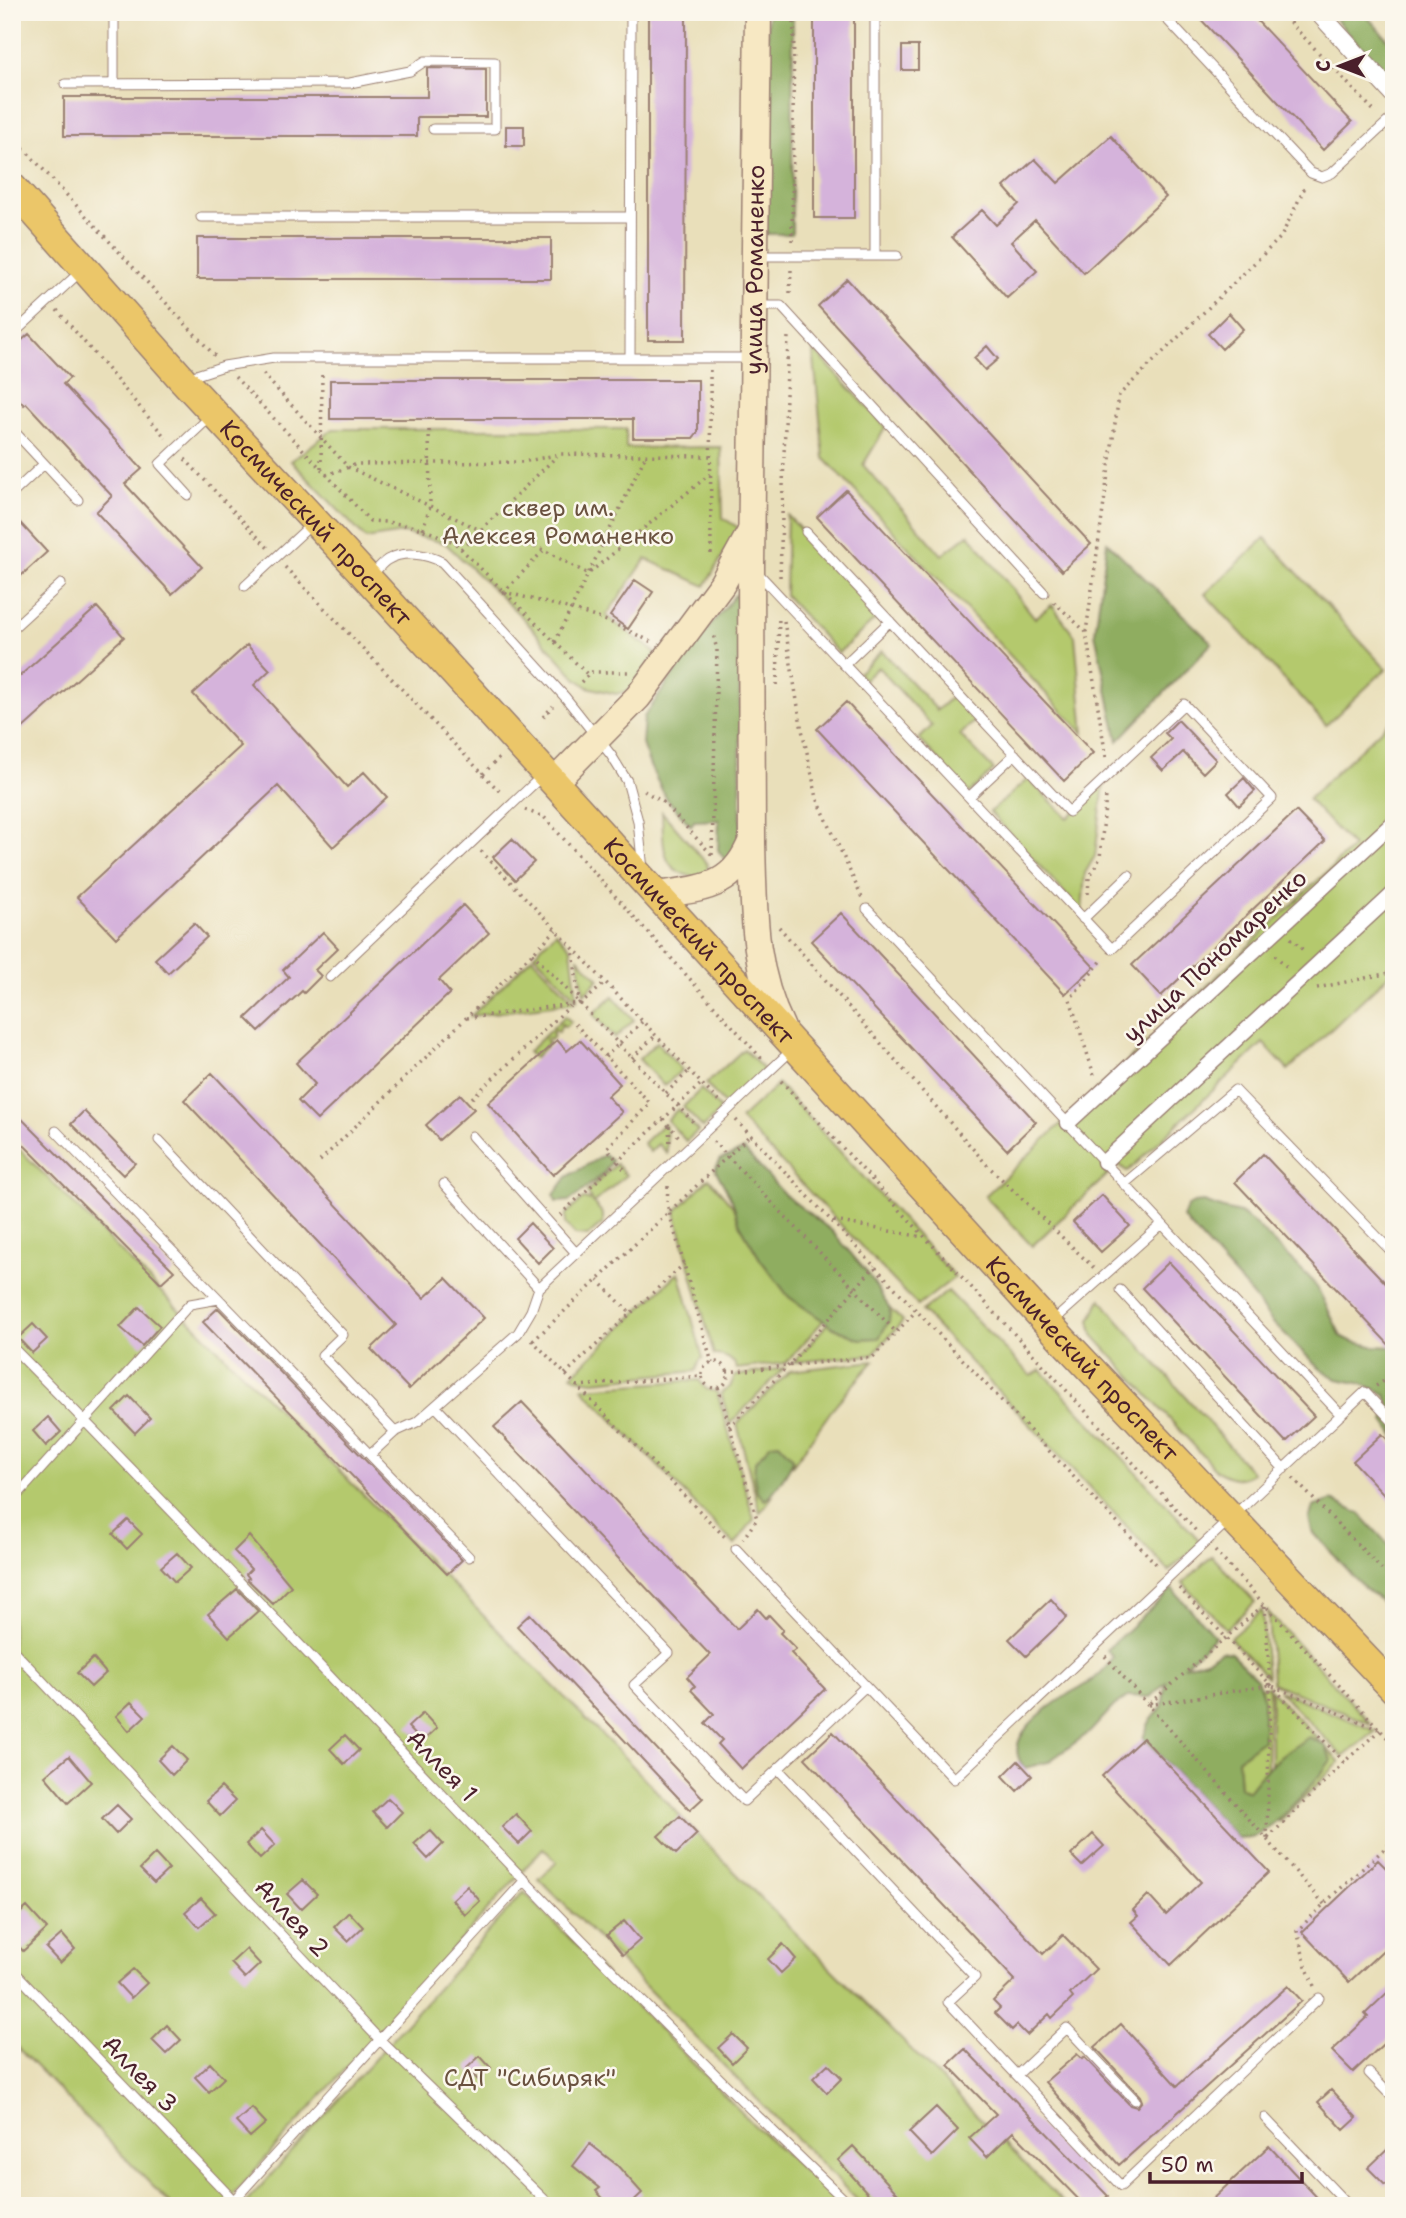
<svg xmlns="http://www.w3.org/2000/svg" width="1406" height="2218" font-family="'Shantell Sans',sans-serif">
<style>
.green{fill:#b4c96d;stroke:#7f744c;stroke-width:2}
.forest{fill:#8fad60;stroke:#6c6646;stroke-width:2}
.building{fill:#d5b3db}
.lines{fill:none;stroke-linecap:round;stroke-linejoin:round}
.service-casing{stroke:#9a7f72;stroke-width:11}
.pedestrian-casing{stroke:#9a7f72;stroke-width:17}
.minor-casing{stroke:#9a7f72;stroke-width:20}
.secondary-casing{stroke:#9a7f72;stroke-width:29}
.primary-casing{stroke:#9a7f72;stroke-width:31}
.path{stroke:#9a7f72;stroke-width:3.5;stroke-dasharray:2 5;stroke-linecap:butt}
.service{stroke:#fff;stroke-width:9}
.pedestrian{stroke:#fff;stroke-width:14}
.minor{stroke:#fff;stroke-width:18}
.secondary{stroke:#f7e8c3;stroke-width:26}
.primary{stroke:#ebc669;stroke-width:28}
.labels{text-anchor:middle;stroke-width:5;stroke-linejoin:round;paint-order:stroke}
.street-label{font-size:24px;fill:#4a1f2b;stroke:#fbf7ec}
.park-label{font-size:24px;fill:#6a523f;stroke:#fbf7ec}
</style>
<rect width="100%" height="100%" fill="#fbf7ec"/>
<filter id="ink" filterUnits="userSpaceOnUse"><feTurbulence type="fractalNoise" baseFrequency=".0143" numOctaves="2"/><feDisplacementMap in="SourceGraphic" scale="14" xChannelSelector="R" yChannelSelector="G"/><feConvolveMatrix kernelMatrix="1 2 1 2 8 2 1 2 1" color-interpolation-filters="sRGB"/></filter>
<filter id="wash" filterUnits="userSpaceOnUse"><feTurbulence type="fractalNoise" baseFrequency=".00686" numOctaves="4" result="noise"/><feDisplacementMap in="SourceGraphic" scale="28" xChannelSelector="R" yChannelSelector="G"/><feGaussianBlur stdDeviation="1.57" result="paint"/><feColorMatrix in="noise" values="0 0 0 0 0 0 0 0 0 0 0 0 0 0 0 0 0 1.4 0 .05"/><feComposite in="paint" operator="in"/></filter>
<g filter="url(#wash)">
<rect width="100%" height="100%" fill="#e9dfba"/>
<!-- green -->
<path class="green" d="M813 349 886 427 863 465 942 555 969 534 1035 618 1052 605 1075 636 1084 734 824 458Z
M333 429H626V448L721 447 723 518 739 528 705 586 646 559 606 616 656 653 631 690 616 694 588 687 576 678 523 618 445 543 403 533 366 539 291 461Z
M787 515 879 616 838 653 785 595Z
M1265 538 1386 669 1326 725 1205 594Z
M882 651 937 710 955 694 978 718 960 735 994 770 969 793 919 739 932 726 878 667 864 680 858 673Z
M1394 717V970L1288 1070 1263 1043 1127 1172 1119 1164 1032 1246 985 1196 1353 847 1308 799Z
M1028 779 1068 818 1104 784 1095 856 1085 873 1082 912 990 812Z
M662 812 708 865 705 878C659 876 664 849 662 812Z
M556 932 571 948 577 999 534 954Z
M532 957 575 1002 471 1016Z
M578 958 599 979 584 994Z
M613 996 634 1020 615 1038 593 1014Z
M565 1016 571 1022 565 1027 562 1024 558 1033 556 1030 552 1033 554 1036 551 1040 548 1038 546 1040 549 1043 534 1058 528 1052Z
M657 1042 682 1070 664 1086 639 1059Z
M744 1049 764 1070 726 1106 706 1084Z
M778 1084 955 1277 918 1306 740 1119Z
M701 1089 721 1110 703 1128 683 1107Z
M678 1109 698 1131 686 1141 667 1120Z
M663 1124 666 1126 667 1153 658 1144 650 1152 643 1143Z
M12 1142 629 1762 697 1834 1067 2206H863L539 1879 557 1862 543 1848 223 2206H172L12 2042Z
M616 1164 626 1175 594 1203 603 1214V1223L588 1236 575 1235 565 1224 566 1214 583 1199 591 1200 594 1203 587 1192Z
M709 1178 735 1209 740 1225 760 1259 789 1297 824 1320 786 1363 737 1369C734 1359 724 1355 714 1355L675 1212Z
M679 1272 703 1358 700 1360 696 1371 593 1381 581 1379 572 1375Z
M948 1291 1031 1376 1041 1370 1201 1542 1169 1571 922 1311Z
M1101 1299 1117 1319 1253 1473C1240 1482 1230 1478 1217 1471L1093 1335 1090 1320Z
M890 1309 903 1321 872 1355 794 1362 828 1323 834 1328 889 1321Z
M874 1361 836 1404 792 1466 793 1458 765 1499 772 1497 760 1513 737 1424 790 1371Z
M784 1368 730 1424 721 1393 730 1387 735 1376Z
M699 1380 706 1389 717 1392 754 1519 735 1545 582 1388Z
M1212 1556 1255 1602 1226 1629 1183 1583Z
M1262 1610 1267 1677 1230 1638Z
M1268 1612 1371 1724 1272 1683Z
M1269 1686 1267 1768 1248 1791 1240 1787 1238 1759 1262 1740 1263 1697 1260 1688Z
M1271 1690 1340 1762 1279 1822 1277 1820 1323 1772 1271 1764Z
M1278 1690 1376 1731 1343 1757Z
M524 1892 754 2125 842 2206H243Z"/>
<!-- forest -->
<path class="forest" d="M768 12H793L792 234H766Z
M1329 12H1363L1394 46V83Z
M1107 542 1212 643 1118 741 1095 633Z
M735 595 739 599 741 832 728 864 718 850 719 820 694 821 691 826 666 798 650 766 642 744 644 717 689 652Z
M744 1150 785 1195 832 1231 869 1275 890 1309 889 1321 879 1338 860 1339 834 1328 789 1297 760 1259 740 1225 732 1200 715 1169 721 1159Z
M604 1155 612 1161 603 1174 579 1194 569 1201 556 1202 554 1195 567 1177Z
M1204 1202 1223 1209 1240 1213 1255 1224 1310 1278 1318 1289 1341 1336 1351 1341 1372 1346 1394 1347V1436L1384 1421 1389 1408 1386 1394 1363 1384 1337 1379 1319 1368 1273 1323 1247 1289 1190 1226 1183 1218 1187 1207 1194 1203Z
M779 1443 793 1458C793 1465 772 1496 765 1500L757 1492 754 1477 755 1461 771 1444Z
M1332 1500 1360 1514 1394 1551V1612L1357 1581 1312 1531 1309 1519 1313 1507Z
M1172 1589 1215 1636 1184 1666 1206 1660 1221 1651 1231 1653 1257 1679 1263 1697V1740L1238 1759 1240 1787 1248 1791C1265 1767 1285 1752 1309 1737L1325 1745 1331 1760C1319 1778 1274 1829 1254 1836 1250 1838 1242 1837 1237 1838L1143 1738 1149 1723 1162 1707 1166 1682 1150 1697 1129 1696 1114 1706 1090 1732 1048 1762 1025 1768C999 1740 1045 1709 1067 1695 1076 1689 1087 1685 1095 1678 1102 1673 1107 1665 1114 1658L1106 1650Z"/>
<g id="blocks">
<!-- building -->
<path class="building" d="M648 12H686L685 340H648Z
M814 12H854V218H814Z
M1194 12H1249L1352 122 1323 150Z
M902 46H918V70H902Z
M427 68 486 69V117H417V136H64V97H427Z
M506 126H524V146H506Z
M1111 136 1166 197 1084 273 1035 220 1011 242 1037 271 1007 298 952 237 982 210 996 225 1019 204 1004 187 1035 159 1058 183Z
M197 238H551V279H197Z
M847 279 1091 544 1062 571 818 306Z
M1229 313 1243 329 1222 349 1208 334Z
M29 334 70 378 63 384 142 469 125 484 202 567 172 594 96 512 112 496 26 403 24 405 12 392V349Z
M987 346 998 359 985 370 974 358Z
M330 380H698V432L693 438H633V419H330Z
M846 490 1093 753 1064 781 817 517Z
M12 514 47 552 12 584Z
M635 580 653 592 628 629 610 616Z
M97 607 124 637 12 738V683Z
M247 645 270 670 254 685 347 787 364 772 387 797 333 847 278 786 116 938 77 897 241 746 193 694Z
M846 702 1094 967 1065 994 817 729Z
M1178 720 1216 760 1203 773 1183 752 1163 771 1151 758 1171 739 1165 733Z
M1244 778 1255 791 1239 806 1228 793Z
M1296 811 1325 841 1161 996 1132 965Z
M512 839 534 862 515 880 493 857Z
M463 905 489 933 439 980 450 993 317 1120 298 1101 315 1084 296 1063Z
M841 913 1036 1122 1007 1150 811 941Z
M194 923 207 937 168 973 155 959Z
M323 932 338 948 315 970 321 976 304 993 302 991 259 1031 246 1018 289 977 283 970Z
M557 1040 567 1051 580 1040 620 1084 607 1096 622 1112 553 1175 488 1103Z
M212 1073 424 1298 446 1278 484 1318 409 1389 371 1349 396 1325 184 1100Z
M460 1094 474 1109 439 1140 426 1125Z
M12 1109 174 1271 161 1283 12 1133Z
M84 1111 135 1163 123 1175 71 1124Z
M1263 1154 1394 1292V1350L1235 1182Z
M1102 1195 1130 1226 1101 1252 1073 1222Z
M530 1223 553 1248 538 1263 515 1238Z
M1169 1262 1314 1416 1286 1442 1142 1288Z
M139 1307 160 1326 142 1346 120 1327Z
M218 1308 462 1560 447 1574 203 1322Z
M33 1324 47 1339 32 1353 18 1338Z
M129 1396 150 1418 135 1433 114 1411Z
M522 1402 737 1629 758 1609 766 1618 769 1615 783 1630 780 1633 796 1649 791 1653 825 1689 741 1769 718 1744 722 1740 705 1723 714 1714 691 1690 695 1686 687 1677 710 1655 494 1427Z
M48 1417 61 1432 46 1446 33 1431Z
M1382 1434 1394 1446V1505L1353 1461Z
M128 1520 142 1534 127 1549 113 1534Z
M249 1536 291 1586 273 1604 247 1579 249 1578 246 1574 251 1569 234 1551Z
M177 1553 191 1568 175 1582 161 1567Z
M237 1589 258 1611 229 1637 208 1614Z
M1051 1599 1067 1617 1026 1656 1009 1639Z
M530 1614 703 1798 690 1810 517 1626Z
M93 1658 106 1673 91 1687 77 1673Z
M131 1702 145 1716 129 1731 116 1716Z
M423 1713 437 1728 422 1742 408 1727Z
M833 1732 1043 1954 1063 1935 1096 1969 1070 1994 1073 1998 1052 2018 1049 2014 1027 2035 1017 2025 1012 2030 995 2013 1000 2008 993 2001 1015 1980 805 1758Z
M345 1735 359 1750 344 1764 330 1749Z
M1143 1738 1269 1872 1171 1965 1131 1922 1138 1916 1133 1910 1148 1895 1166 1915 1201 1882 1102 1776Z
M173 1746 187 1760 172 1775 158 1760Z
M69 1756 91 1782 68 1803 45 1776Z
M1018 1761 1032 1776 1017 1791 1003 1776Z
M221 1787 235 1801 220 1816 206 1801Z
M388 1798 402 1812 387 1827 373 1812Z
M117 1805 131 1819 116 1834 102 1819Z
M516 1814 532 1831 519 1844 502 1827Z
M680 1816 697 1834 676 1854 658 1836Z
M261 1830 275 1845 260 1859 246 1844Z
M430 1830 443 1844 428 1859 414 1844Z
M1093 1834 1104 1846 1082 1866 1071 1855Z
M155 1854 169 1869 154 1883 140 1869Z
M1378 1860 1394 1876V1940L1349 1982 1302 1932Z
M303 1880 317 1894 301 1909 287 1894Z
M467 1886 480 1901 465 1915 452 1900Z
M201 1898 215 1913 199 1927 185 1912Z
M27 1907 47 1929 23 1951 12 1939V1920Z
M349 1912 363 1927 348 1941 334 1927Z
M624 1921 640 1940 623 1955 607 1935Z
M62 1934 75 1949 60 1963 46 1948Z
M783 1944 796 1959 781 1973 768 1959Z
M246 1949 260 1964 245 1978 231 1963Z
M133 1969 147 1983 131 1998 117 1983Z
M1288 1986 1302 2001 1119 2165 1045 2082 1077 2054 1082 2059 1084 2057 1130 2105 1137 2107 1142 2101 1140 2096 1095 2047 1121 2024 1177 2086Z
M1394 1986V2034L1353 2072 1332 2051 1368 2017 1365 2014Z
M167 2025 181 2040 166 2054 152 2040Z
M733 2034 747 2048 732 2063 718 2048Z
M965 2049 1108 2196 1097 2206H1085L1013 2132 987 2157 969 2138 996 2114 948 2065Z
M480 2056 491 2068 478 2080 467 2068Z
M210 2063 224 2078 209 2092 195 2077Z
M828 2064 842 2078 827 2093 813 2078Z
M1331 2090 1357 2118 1344 2130 1318 2102Z
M936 2107 958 2130 932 2156 909 2132Z
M252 2108 266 2123 250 2137 236 2122Z
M1394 2143V2177L1385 2185 1368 2168Z
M590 2144 617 2165 642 2193 628 2206H610L596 2191 600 2188 573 2166Z
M853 2146 899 2195 888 2206H879L838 2160Z
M1269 2146 1325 2206H1205Z"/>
</g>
</g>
<g filter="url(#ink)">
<use href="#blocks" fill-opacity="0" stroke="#9a7f72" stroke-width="2"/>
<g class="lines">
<defs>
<path id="service" d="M631 12 630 358H752
M875 12V256
M1160 12 1311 173 1322 177 1332 173 1394 116
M114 83V12
M65 84 350 83 410 71 425 61 495 62V129H433
M201 217H630
M757 256H897
M756 306H781L1044 593
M12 335 80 272
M187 378 224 366 274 358H630
M12 429 78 500
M12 494 44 464
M188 495 160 464 212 415
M757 572 1112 949 1272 798 1184 704 1069 812 806 532
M371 576C376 571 381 564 387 560 404 550 426 554 442 562L565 697 611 755 627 781 638 821 643 870
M245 586 313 523
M12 629 61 584
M844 665 890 621
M969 797 1015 754
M867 909 1341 1415
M1083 919 1129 875
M330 977 544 774
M56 1131 469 1557
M472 1136 576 1253
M159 1140 343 1335 322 1355 395 1432
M444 1184 539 1288
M1124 1184 1235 1090 1394 1254
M1120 1290 1284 1469
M1051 1323 1162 1224
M12 1347C294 1631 560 1931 851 2206
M435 1406 669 1653 634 1685 744 1801 866 1686
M370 1455 395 1432 417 1422 518 1333 531 1311 539 1288 794 1048
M12 1501 190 1304 219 1299
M736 1549 954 1779 1365 1392 1394 1423
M12 1649 379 2039 551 2206
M778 1769 975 1977 948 2002 1121 2186 1319 1998
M12 1969 239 2206
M1369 2073 1394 2099
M1017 2075 1067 2028 1135 2100
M1265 2118 1349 2206
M234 2200 525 1880"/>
<path id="pedestrian" d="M1068 1123 1394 822
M1104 1162 1394 893"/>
<path id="minor" d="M1318 12 1394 95"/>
<g id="secondary">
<path d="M554 782 638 697 722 584 750 533"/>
<path d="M752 843C754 908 752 968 782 1028"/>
<path id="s1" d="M657 895C703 888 733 889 752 840L751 565 758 12"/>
</g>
<g id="primary">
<path id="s2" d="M12 187 183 380 340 548 1063 1340 1394 1689"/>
</g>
</defs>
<!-- service casing -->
<use href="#service" class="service-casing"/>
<!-- pedestrian casing -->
<use href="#pedestrian" class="pedestrian-casing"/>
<!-- minor casing -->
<use href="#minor" class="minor-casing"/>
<!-- secondary casing -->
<use href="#secondary" class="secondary-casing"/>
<!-- primary casing -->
<use href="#primary" class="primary-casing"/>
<!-- path -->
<path class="path" d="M1280 12 1376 113
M1384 12 1394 23
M12 131 16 140 215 356
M792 241 794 12
M790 293 791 270
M57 310 166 438
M710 370 711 555
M263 374 348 467 480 530 544 550 588 574 710 474
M235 377 370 521C406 523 422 527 455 543L588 675
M185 459 268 548
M321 468 322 370
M326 475 357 464 523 462 560 454 710 456
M423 529 430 506 429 428
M461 549 557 456
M543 551 504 592 571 609 610 622 652 642
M285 567 502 794
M780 577 788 336
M1054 602 1086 632
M784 621 801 725 817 798 862 898
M555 642 646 455
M581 682 591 672H629
M777 685 779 616
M543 717 553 706
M1106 757 1086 632 1119 395 1281 237 1306 185
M483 774 499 758
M644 791 663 802 712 855
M525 810 544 817 762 1059
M481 851 719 1102
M712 855 717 650 713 634
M1088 894 1089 878 1100 858 1106 796
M779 927 988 1166 1094 1268
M1291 938 1305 952
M532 953 695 1124
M1275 955 1289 969
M1317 988 1394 972
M580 1005 606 982
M467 1018 579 1003 573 949
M575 1024 650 1103 607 1148 627 1173
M632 1058 656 1035
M600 1062 643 1021
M1094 1075 1070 999 1103 959
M781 1081 1198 1533
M666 1093 690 1070
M472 1098 570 1006
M663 1119 680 1138
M736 1120 1159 1567
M669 1126 670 1147
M713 1141 896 1332
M320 1161 556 930
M668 1186 667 1203 669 1212 712 1363
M560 1215 702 1083
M834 1221 923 1237
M598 1280 630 1313
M532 1340 727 1539
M533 1341 750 1135
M702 1375a13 13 0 1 1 26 0a13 13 0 1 1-26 0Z
M727 1372 873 1357 916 1311
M565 1374 684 1264
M577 1386 702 1376
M1376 1386 1394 1375
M718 1387 757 1519 743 1539
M729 1427 788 1366 875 1266
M1293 1478 1394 1582
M1215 1551 1394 1745
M1179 1588 1344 1762
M1265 1606 1270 1685 1267 1839
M1105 1656 1324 1904
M1150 1703 1265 1604
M1149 1705 1270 1685 1378 1729
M1268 1838 1344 1762 1380 1730
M1314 1986 1306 1966 1297 1931 1329 1899 1394 1840"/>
<!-- service -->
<use href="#service" class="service"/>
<!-- pedestrian -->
<use href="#pedestrian" class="pedestrian"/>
<!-- minor -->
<use href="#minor" class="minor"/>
<!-- secondary -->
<use href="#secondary" class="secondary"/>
<!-- primary -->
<use href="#primary" class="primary"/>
</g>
</g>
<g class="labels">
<!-- street labels -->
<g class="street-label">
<text dy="8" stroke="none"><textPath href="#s1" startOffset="688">улица Романенко</textPath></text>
<text dy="8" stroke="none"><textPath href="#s2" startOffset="453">Космический проспект</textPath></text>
<text dy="8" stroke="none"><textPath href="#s2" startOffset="1020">Космический проспект</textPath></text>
<text transform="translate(1215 956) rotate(-43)" y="8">улица Пономаренко</text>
<text dy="8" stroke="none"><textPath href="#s2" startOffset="1587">Космический проспект</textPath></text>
<text transform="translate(442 1766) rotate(46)" y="8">Аллея 1</text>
<text transform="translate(292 1918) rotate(47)" y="8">Аллея 2</text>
<text transform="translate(140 2074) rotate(46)" y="8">Аллея 3</text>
</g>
<!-- park labels -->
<g class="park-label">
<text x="558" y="516">сквер им.<tspan x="558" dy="28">Алексея Романенко</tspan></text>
<text x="530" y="2086">СДТ "Сибиряк"</text>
</g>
</g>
<!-- margin -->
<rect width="1406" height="2218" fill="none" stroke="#fbf7ec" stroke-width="42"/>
<!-- north arrow -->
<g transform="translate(1340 66) rotate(270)" stroke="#fbf7ec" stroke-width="5" paint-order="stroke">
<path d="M0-5L12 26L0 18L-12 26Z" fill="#4a1f2b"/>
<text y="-10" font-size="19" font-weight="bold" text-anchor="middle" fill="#4a1f2b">С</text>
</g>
<!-- scale -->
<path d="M1150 2172v10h152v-10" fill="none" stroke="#4a1f2b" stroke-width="3.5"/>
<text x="1161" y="2172" font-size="21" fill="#4a1f2b" stroke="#fbf7ec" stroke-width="5" paint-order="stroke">50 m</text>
</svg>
